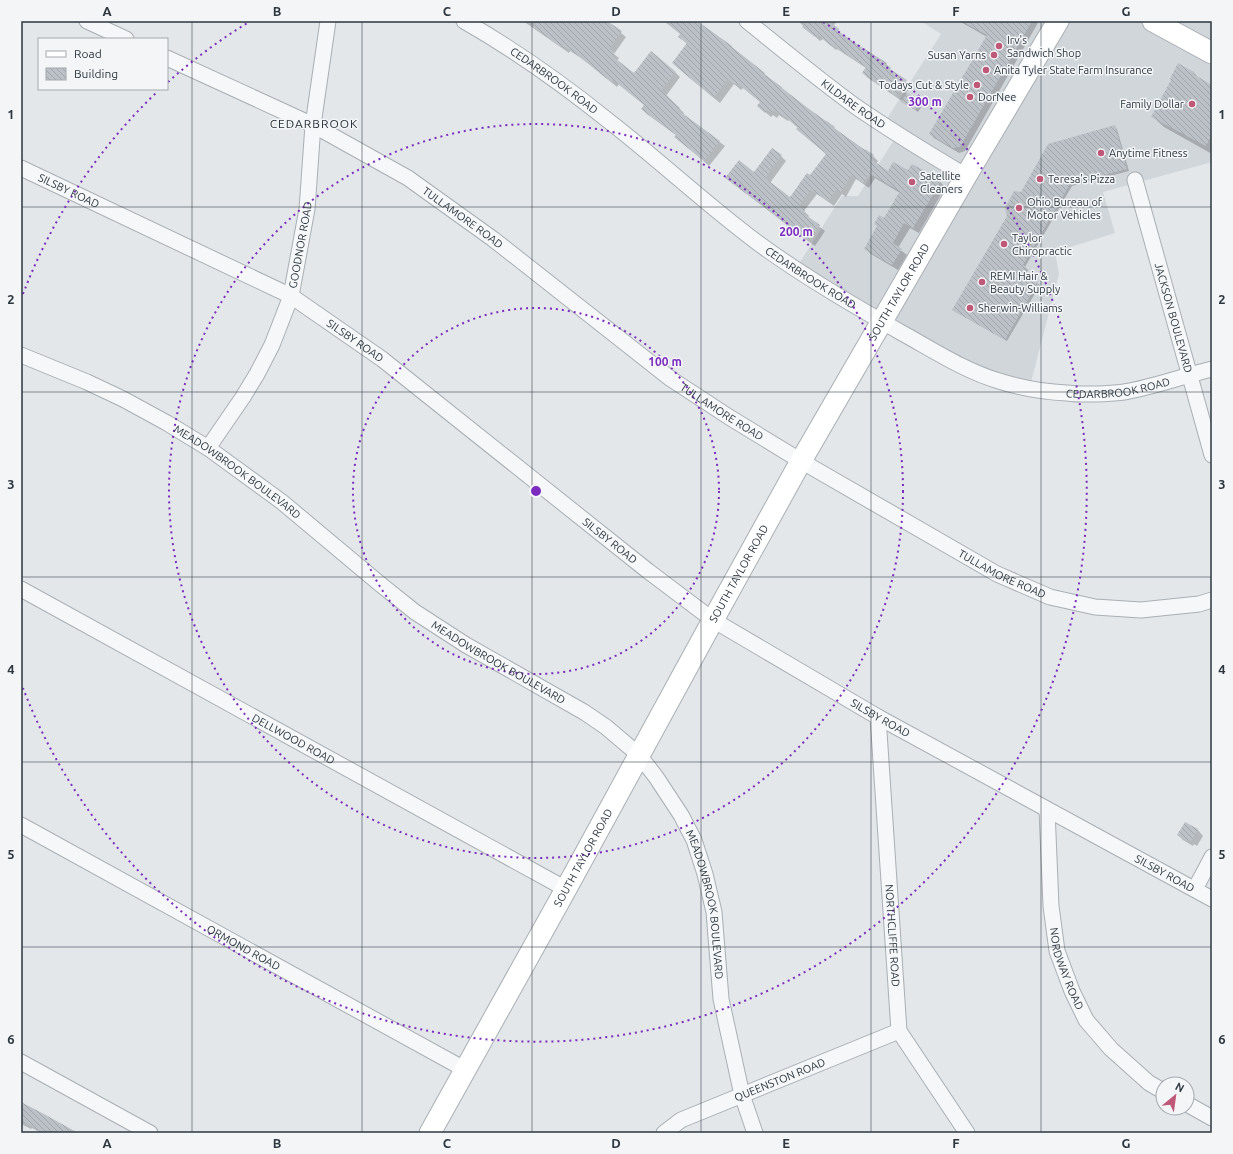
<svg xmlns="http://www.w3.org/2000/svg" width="1233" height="1154" font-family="Ubuntu,sans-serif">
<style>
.built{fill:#d1d6db}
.shadow{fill:#0003}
.building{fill:url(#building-back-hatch)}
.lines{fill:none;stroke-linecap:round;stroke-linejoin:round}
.street-casing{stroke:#a9afb4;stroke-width:17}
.secondary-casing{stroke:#a9afb4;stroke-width:23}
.street{stroke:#f5f7f8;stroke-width:15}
.secondary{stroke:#fff;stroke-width:21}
.grid{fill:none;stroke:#2d3740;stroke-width:1;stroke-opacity:0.55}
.ring{fill:none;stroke:#7b2cbf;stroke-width:2;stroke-dasharray:2 4}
.poi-dot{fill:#bf5777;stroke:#f3f5f7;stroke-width:1.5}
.labels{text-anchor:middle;stroke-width:3;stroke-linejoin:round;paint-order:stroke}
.poi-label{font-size:11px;fill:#2d3740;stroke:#f3f5f7;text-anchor:start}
.street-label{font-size:11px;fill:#2d3740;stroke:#f3f5f7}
.neighbourhood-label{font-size:12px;letter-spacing:1px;fill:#1f2831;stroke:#f3f5f7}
.centre{fill:#7b2cbf;stroke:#f3f5f7;stroke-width:2}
.ring-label{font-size:12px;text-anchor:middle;font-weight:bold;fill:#7b2cbf;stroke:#f3f5f7;stroke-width:3;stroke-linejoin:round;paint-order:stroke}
.neatline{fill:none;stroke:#2d3740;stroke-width:1.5}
.grid-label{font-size:13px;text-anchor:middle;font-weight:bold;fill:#2d3740}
</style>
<defs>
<pattern id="building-back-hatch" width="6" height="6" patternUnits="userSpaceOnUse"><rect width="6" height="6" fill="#bbc1c6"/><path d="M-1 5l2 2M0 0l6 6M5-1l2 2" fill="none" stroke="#a1a6ab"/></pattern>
</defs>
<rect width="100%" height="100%" fill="#e3e7ea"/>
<!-- built -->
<path class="built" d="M921 21H1212V162L1103 192 1115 233 1055 252 1059 274 1031 382 983 368 962 358 826 280 800 262 842 196H858L894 140 879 131 941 34Z"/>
<!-- shadow -->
<path class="shadow" d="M523 21H606L626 37 614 54 619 58 617 61 634 74 675 72 680 77 666 96 684 113 683 115 725 146 709 166 681 141 676 135 647 114 642 109 645 105 619 84 617 87 583 59 570 51 569 53Z
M664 21H697L723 40 787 93 865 151 873 156 878 161 876 164 888 172H909L937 179 943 185 944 189 919 233 910 228 898 248 907 255 898 270 871 254 865 249 885 219 900 193 875 178 869 188 856 179 846 197 842 194 834 206 817 194 804 211 809 216 808 218 825 231 815 246 802 237 796 232 726 178 754 173 781 156 786 161 770 183 790 198 811 176 827 154 789 120 788 121 779 115 777 118 773 115 771 117 764 111 761 102 743 88 741 90 734 84 720 103 715 99 678 68 687 44 680 37 681 34Z
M798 21H837L833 26 843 35 886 64 891 68 890 70 906 81 911 86 906 93 923 104 918 112 868 78 863 73 866 68 837 49 836 50 823 39 820 41Z
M959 21H1039L965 151 959 153 934 138 930 134 987 37Z
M1193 72 1200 79 1212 86V154L1164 127 1152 116Z
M1115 127 1117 129 1129 171 1072 186 1025 267 1028 270 1025 276 1040 285 1007 341 956 312 954 310 1021 193Z
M1185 823 1198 830 1203 836 1197 846 1194 844 1193 846 1183 840 1178 835Z
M21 1103 78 1133H41L32 1128 31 1129 21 1124Z"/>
<!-- building -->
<path class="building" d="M538 21H607L622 31 609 49 615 52 612 56 634 73 651 51 676 72 661 90 680 108 678 110 720 141 704 161 674 137 676 135 641 109 644 105 613 80 611 82 577 55 565 47 564 49 533 27Z
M664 21H697L732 46V47L765 73 764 74 782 87V88L809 109 826 121H827L835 127 834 128 865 150V149L874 155 871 159 888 171 893 162 908 170 912 164 938 178 940 183 913 228 904 223 893 243 902 249 892 265 864 249 877 226 874 224 879 215 884 218 900 191 870 174 863 183 851 175 841 192 836 190 828 201 811 190 799 206 805 210 803 213 820 225 810 241 795 232 796 231 725 178 739 160 754 172 772 148 782 155 765 178 790 197 807 173 810 175 826 154 796 129 798 127 783 115 782 117 774 110 772 113 767 110 765 113 757 106 760 102 737 83 735 85 728 79 714 98 709 94 672 63 687 43 678 37 680 34Z
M807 21H829L839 29 838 31 852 41 887 63 885 66 907 80 896 96 862 73 866 67 832 45 831 46 817 34 815 37 802 27Z
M961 21H1032L960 147 953 148 929 134 987 35Z
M1178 63 1194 72 1193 74 1212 85V134L1206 146 1151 117 1171 80 1170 79Z
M907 93 921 101 915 110 901 102Z
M1115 125 1127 169 1070 184 1023 265 1026 267 1023 273 1038 282 1005 340 952 310 1007 216 1005 208 1014 191 1021 192 1048 144Z
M1185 822 1198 829 1191 841 1188 840 1187 841 1177 835Z
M21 1102 44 1114 78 1133H44L21 1120Z"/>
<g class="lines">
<defs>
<g id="street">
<path d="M87 21 126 39"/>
<path id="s1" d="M464 21C515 50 564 85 610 122 660 161 707 205 758 243 803 276 853 305 902 333 933 350 965 371 999 381 1021 388 1044 392 1067 393 1082 395 1109 394 1124 392 1154 387 1183 376 1212 369"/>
<path id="s2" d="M747 21C783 50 818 79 855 106 891 131 929 154 966 176"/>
<path id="s3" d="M167 58 313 125 408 178 493 239 671 379 729 417 801 461 997 574 1050 597 1095 607 1141 610 1199 604 1212 600"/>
<path id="s4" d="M21 168 291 296 382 359 648 571 713 620 878 717 1212 899"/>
<path id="s5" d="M1135 180 1212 455"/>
<path id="s6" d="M21 355 87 382 123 399 167 423 208 448 282 502 380 584 415 612 466 645 584 712 606 727 639 755 656 777 681 815 694 840 705 874 714 912 721 999 742 1095 755 1133"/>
<path id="s7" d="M208 448 243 397 257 374 272 345 291 296 307 209 313 125 328 21"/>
<path id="s8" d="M21 589 566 889"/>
<path id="s9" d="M878 717 899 1031 967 1133"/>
<path id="s10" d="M1047 810 1051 906 1057 951 1072 991 1086 1020 1111 1049 1149 1083 1163 1091"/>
<path id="s11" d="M21 825 466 1070"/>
<path d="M1195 889 1212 857"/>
<path d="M21 1062 150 1133"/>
<path d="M1187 1104 1212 1118"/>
<path id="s12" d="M664 1133 681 1120 899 1031"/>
</g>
<g id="secondary">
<path d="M1153 21 1212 53"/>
<path id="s13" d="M430 1133 566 889 713 620 801 461 966 176 1058 21"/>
</g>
</defs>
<!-- street casing -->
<use href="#street" class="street-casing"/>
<!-- secondary casing -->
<use href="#secondary" class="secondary-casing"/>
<!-- street -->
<use href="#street" class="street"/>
<!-- secondary -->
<use href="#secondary" class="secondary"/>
</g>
<!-- grid -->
<path class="grid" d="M192 21V1133M362 21V1133M532 21V1133M701 21V1133M871 21V1133M1041 21V1133M21 207H1212M21 392H1212M21 577H1212M21 762H1212M21 947H1212"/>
<!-- distance rings -->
<g class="ring">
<circle cx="536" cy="491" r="183"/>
<circle cx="536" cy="491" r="367"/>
<path d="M23 294A550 550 0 0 1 157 92M168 82A550 550 0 0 1 249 22M823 22A550 550 0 1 1 23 688"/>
</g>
<!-- markers -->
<g class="poi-dot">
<circle cx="999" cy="46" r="4"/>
<circle cx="994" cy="55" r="4"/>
<circle cx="986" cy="70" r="4"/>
<circle cx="977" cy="85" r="4"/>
<circle cx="970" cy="97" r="4"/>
<circle cx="1192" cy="104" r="4"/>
<circle cx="1101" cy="153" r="4"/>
<circle cx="1040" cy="179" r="4"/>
<circle cx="912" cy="182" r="4"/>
<circle cx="1019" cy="208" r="4"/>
<circle cx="1004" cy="244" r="4"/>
<circle cx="982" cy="282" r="4"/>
<circle cx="970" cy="308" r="4"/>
</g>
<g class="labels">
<!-- poi labels -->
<g class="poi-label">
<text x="1007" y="44">Irv's<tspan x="1007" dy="13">Sandwich Shop</tspan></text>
<text x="986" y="59" text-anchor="end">Susan Yarns</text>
<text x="994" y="74">Anita Tyler State Farm Insurance</text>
<text x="969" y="89" text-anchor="end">Todays Cut &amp; Style</text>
<text x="978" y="101">DorNee</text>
<text x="1184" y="108" text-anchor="end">Family Dollar</text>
<text x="1109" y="157">Anytime Fitness</text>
<text x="920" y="180">Satellite<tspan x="920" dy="13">Cleaners</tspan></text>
<text x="1048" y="183">Teresa's Pizza</text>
<text x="1027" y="206">Ohio Bureau of<tspan x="1027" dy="13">Motor Vehicles</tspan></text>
<text x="1012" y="242">Taylor<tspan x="1012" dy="13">Chiropractic</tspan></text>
<text x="990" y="280">REMI Hair &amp;<tspan x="990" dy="13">Beauty Supply</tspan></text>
<text x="978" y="312">Sherwin-Williams</text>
</g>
<!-- street labels -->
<g class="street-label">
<text dy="4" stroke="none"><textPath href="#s1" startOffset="108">CEDARBROOK ROAD</textPath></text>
<text dy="4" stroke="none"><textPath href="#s2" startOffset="135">KILDARE ROAD</textPath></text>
<text dy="4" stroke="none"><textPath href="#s4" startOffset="53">SILSBY ROAD</textPath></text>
<text dy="4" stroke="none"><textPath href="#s3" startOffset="337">TULLAMORE ROAD</textPath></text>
<text dy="4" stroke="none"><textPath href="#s7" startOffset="226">GOODNOR ROAD</textPath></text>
<text dy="4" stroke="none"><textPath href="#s1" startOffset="432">CEDARBROOK ROAD</textPath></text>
<text dy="4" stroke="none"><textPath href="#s13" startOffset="963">SOUTH TAYLOR ROAD</textPath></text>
<text dy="4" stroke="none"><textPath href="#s5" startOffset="143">JACKSON BOULEVARD</textPath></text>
<text dy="4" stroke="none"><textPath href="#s4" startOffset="377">SILSBY ROAD</textPath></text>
<text dy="4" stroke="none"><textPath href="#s1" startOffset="768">CEDARBROOK ROAD</textPath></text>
<text dy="4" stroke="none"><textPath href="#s3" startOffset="661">TULLAMORE ROAD</textPath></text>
<text dy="4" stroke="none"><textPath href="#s6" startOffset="247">MEADOWBROOK BOULEVARD</textPath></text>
<text dy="4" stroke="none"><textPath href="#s4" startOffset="701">SILSBY ROAD</textPath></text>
<text dy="4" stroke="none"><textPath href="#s3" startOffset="985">TULLAMORE ROAD</textPath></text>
<text dy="4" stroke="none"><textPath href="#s13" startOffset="639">SOUTH TAYLOR ROAD</textPath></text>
<text dy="4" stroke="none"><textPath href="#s6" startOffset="571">MEADOWBROOK BOULEVARD</textPath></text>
<text dy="4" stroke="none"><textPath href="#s4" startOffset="1025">SILSBY ROAD</textPath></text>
<text dy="4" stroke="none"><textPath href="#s8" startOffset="311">DELLWOOD ROAD</textPath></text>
<text dy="4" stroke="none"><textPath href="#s13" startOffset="315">SOUTH TAYLOR ROAD</textPath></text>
<text dy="4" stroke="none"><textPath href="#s4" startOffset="1349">SILSBY ROAD</textPath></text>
<text dy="4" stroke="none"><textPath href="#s6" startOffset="907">MEADOWBROOK BOULEVARD</textPath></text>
<text dy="4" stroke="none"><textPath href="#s9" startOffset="219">NORTHCLIFFE ROAD</textPath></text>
<text dy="4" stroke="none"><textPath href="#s11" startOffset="254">ORMOND ROAD</textPath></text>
<text dy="4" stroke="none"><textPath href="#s10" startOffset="161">NORDWAY ROAD</textPath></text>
<text dy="4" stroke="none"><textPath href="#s12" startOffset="128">QUEENSTON ROAD</textPath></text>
</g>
<!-- neighbourhood labels -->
<g class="neighbourhood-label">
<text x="314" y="128">CEDARBROOK</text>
</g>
</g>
<circle cx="536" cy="491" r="6" class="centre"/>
<g class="ring-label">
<text x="925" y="106">300 m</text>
<text x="796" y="236">200 m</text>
<text x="665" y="366">100 m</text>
</g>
<!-- border -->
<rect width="1233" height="1154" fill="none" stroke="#f3f5f7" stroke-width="44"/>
<!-- legend -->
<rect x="38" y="38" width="130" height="52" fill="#f3f5f7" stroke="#a4a9ae"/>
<rect x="46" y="51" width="20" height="6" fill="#ffffff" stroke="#a4a9ae"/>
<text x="74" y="58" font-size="12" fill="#2d3740">Road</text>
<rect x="46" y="68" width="20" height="12" fill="url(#building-back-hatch)" stroke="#a4a9ae"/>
<text x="74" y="78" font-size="12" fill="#2d3740">Building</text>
<!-- north arrow -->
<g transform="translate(1175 1096) rotate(29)"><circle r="19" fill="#f3f5f7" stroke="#a4a9ae"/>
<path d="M0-3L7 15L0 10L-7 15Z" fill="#bf5777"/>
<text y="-6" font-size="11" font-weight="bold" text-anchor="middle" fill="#2d3740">N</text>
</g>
<rect x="22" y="22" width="1189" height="1110" class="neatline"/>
<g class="grid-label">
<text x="107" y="16">A</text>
<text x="277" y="16">B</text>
<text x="447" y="16">C</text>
<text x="616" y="16">D</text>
<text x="786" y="16">E</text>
<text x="956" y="16">F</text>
<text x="1126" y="16">G</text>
<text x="11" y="119">1</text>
<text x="1222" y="119">1</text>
<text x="11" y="304">2</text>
<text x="1222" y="304">2</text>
<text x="11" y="489">3</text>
<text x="1222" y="489">3</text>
<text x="11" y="674">4</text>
<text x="1222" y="674">4</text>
<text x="11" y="859">5</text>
<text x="1222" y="859">5</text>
<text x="11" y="1044">6</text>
<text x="1222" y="1044">6</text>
<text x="107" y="1148">A</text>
<text x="277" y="1148">B</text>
<text x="447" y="1148">C</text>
<text x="616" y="1148">D</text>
<text x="786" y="1148">E</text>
<text x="956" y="1148">F</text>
<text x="1126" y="1148">G</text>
</g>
</svg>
